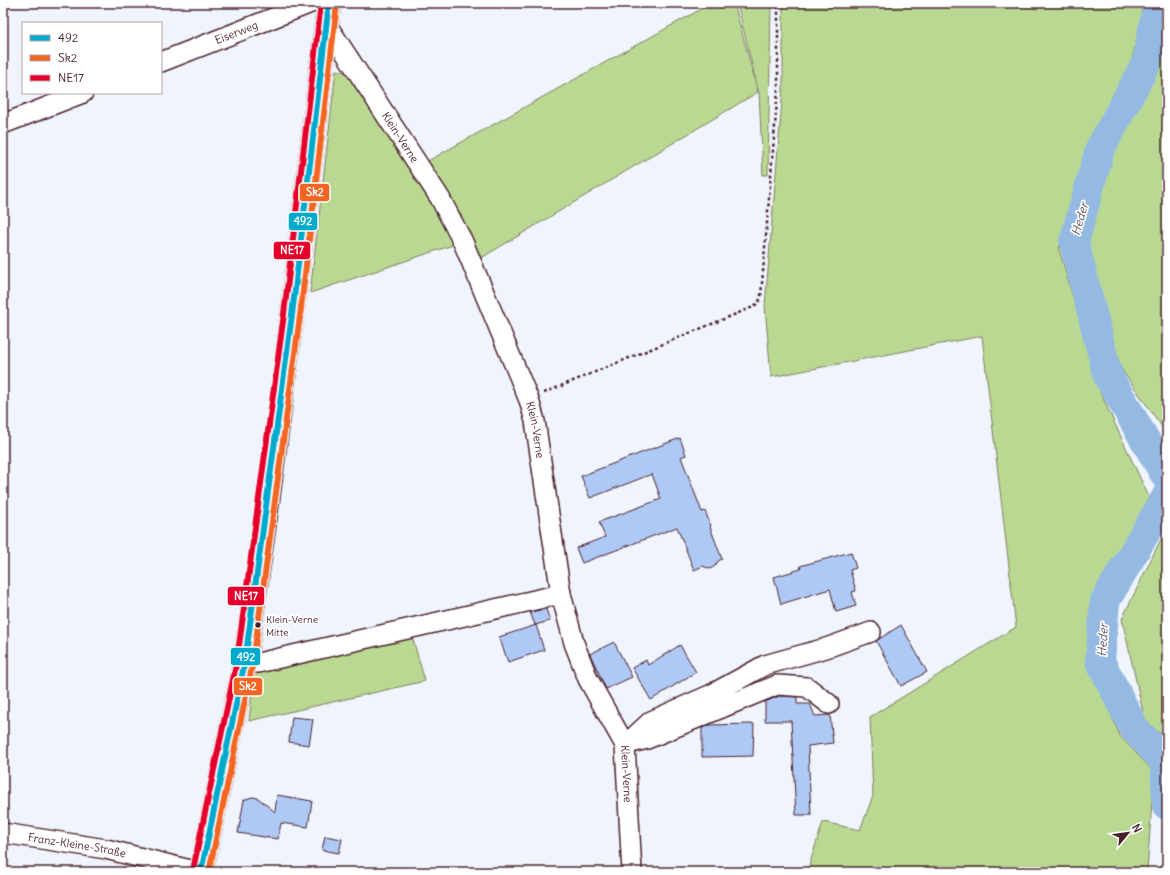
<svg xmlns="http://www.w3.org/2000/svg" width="1170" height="875" font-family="Delius,sans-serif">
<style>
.green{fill:#b9d992;stroke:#827c5e}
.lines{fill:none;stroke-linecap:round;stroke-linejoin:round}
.river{stroke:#94bae3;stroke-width:30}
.building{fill:#afc9f6;stroke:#4a1f2b}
.minor-casing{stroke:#4a1f2b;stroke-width:22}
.major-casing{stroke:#4a1f2b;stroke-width:25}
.path{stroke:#4a1f2b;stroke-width:2.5;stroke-dasharray:3 3;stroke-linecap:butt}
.minor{stroke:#fff;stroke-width:19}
.major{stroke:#fff;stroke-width:22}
.bus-1-casing{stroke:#fff;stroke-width:9}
.bus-2-casing{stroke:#fff;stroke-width:9}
.bus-3-casing{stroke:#fff;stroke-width:9}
.bus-1{stroke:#00a9ce;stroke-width:6}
.bus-2{stroke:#f26522;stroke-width:6}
.bus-3{stroke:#e4002b;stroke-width:6}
.bus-dot{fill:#4a1f2b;stroke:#fff;stroke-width:1.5}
.labels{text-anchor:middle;stroke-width:3.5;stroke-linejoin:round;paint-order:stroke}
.bus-label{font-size:10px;fill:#4a1f2b;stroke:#fff;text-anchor:start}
.street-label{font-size:11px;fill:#4a1f2b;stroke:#fff}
.water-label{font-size:12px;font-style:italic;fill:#64556b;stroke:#fff}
.line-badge{stroke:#fff;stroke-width:1.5}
.badge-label{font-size:11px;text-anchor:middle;font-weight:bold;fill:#fff}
</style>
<rect width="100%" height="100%" fill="#eff4fd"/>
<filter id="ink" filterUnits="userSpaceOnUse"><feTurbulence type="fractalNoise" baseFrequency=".025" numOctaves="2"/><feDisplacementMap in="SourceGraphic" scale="8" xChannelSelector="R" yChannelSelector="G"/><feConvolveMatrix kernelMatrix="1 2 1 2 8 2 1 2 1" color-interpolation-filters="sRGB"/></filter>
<g filter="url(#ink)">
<!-- green -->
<path class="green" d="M712 3H734L758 92 478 260 426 162Z
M737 3H771L768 175H763L759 93Z
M783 3H1141L1142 18 1132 59 1091 149 1059 249 1101 394 1149 497 1097 601 1092 630 1091 666 1120 736 1154 772 1147 872H807L823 822 860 830 873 796 870 717 1016 627 982 336 771 377 765 306 783 89Z
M1167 3V434L1120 367 1086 242 1110 157 1154 67Z
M336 70 348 73 433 204 456 244 310 293Z
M1167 538V737L1146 725 1122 619 1161 539Z
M412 636 425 681 249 721 254 674Z"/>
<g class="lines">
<!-- river -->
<path class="river" d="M1158 3 1147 62 1100 149 1074 242 1108 376 1167 478
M1167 496 1105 601 1100 661 1134 728 1165 761 1167 805"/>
</g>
<!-- building -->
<path class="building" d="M680 438 686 455 681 457 702 512 705 511 711 526 710 527 722 559 718 561 715 566 710 569 703 566 694 570 677 527 582 563 576 548 605 537 599 522 661 499 652 474 590 498 581 476Z
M851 552 856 568 850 570 856 591 852 592 856 606 836 612 830 589 781 604 774 577 801 569 800 566Z
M546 609 550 621 535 625 530 612Z
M536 625 544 650 508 662 499 637Z
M901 625 927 672 901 686 876 641Z
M614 642 632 677 606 689 590 654Z
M680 645 696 672 651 700 632 668 646 660 648 665Z
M779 696 797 697V704H810L815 716 830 715 833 743 808 746 811 815H796L791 721H765V702Z
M292 717 313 719 309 745 289 742Z
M754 724 753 756 702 757V728L710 725Z
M277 795 312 801 308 827 281 823 278 839 238 833 244 800 252 797 258 798 275 812Z
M325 836 342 839 339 853 322 850Z"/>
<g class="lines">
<defs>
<g id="minor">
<path id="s1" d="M327 25 440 198 463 242 529 400 535 421 561 594 574 643 588 679 625 745 632 872"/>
<path id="s2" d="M161 62 311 3"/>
<path d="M3 124 83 93"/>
<path d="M245 661 258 663 561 594"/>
<path d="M631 743 647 739 777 685 807 687 829 704"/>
<path d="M625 745 651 721 712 694 765 665 826 648 871 632"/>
<path id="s3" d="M3 833 106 849 198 872"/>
</g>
<path id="major" d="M201 872 245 661 268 500 292 315 329 3"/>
</defs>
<!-- minor casing -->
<use href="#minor" class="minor-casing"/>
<!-- major casing -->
<use href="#major" class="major-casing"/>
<!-- path -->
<path class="path" d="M544 393 753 307 759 302 761 296 778 89V3"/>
<!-- minor -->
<use href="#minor" class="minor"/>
<!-- major -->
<use href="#major" class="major"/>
<defs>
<path id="bus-1" d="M201 872 245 661 292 315 329 3"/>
<path id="bus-2" d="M209 872 253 662 300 316 337 4"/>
<path id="bus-3" d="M193 870 237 660 284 314 321 3"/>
</defs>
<!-- bus-1 casing -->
<use href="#bus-1" class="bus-1-casing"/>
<!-- bus-2 casing -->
<use href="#bus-2" class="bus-2-casing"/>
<!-- bus-3 casing -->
<use href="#bus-3" class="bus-3-casing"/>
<!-- bus-1 -->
<use href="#bus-1" class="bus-1"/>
<!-- bus-2 -->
<use href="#bus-2" class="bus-2"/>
<!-- bus-3 -->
<use href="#bus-3" class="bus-3"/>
</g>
</g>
<!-- markers -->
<circle class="bus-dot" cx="258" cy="625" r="3.5"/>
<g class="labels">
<!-- bus labels -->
<g class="bus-label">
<text x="266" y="623">Klein-Verne<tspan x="266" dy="13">Mitte</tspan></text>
</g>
<!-- street labels -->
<g class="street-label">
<text dy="4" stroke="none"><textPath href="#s2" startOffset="81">Eiserweg</textPath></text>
<text dy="4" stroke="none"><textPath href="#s1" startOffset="134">Klein-Verne</textPath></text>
<text dy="4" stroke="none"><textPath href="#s1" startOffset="458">Klein-Verne</textPath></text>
<text dy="4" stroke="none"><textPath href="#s1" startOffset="818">Klein-Verne</textPath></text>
<text dy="4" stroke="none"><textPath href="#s3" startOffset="75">Franz-Kleine-Straße</textPath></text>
</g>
<!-- water labels -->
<g class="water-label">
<text transform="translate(1080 219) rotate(-74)" y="4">Heder</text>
<text transform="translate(1103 640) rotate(-87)" y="4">Heder</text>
</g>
</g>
<g class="line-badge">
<rect x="299" y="183" width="31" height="19" rx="4" fill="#f26522"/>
<rect x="288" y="212" width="30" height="19" rx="4" fill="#00a9ce"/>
<rect x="273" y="241" width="38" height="19" rx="4" fill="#e4002b"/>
<rect x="227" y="586" width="38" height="20" rx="4" fill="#e4002b"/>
<rect x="230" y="647" width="31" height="19" rx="4" fill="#00a9ce"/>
<rect x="233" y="677" width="30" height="19" rx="4" fill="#f26522"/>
</g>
<g class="badge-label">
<text x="315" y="196">Sk2</text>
<text x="303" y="225">492</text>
<text x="292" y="254">NE17</text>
<text x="246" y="600">NE17</text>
<text x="246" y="661">492</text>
<text x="248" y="690">Sk2</text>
</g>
<!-- margin -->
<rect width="1170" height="875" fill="none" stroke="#fff" stroke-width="16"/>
<rect x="8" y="8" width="1154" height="859" fill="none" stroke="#4a1f2b" stroke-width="1.5" filter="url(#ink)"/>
<!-- legend -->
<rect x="22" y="22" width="140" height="72" fill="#ffffff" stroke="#b7a5aa"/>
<rect x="30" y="35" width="20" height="6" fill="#00a9ce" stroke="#b7a5aa"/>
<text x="58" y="42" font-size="12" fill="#4a1f2b">492</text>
<rect x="30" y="55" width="20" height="6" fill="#f26522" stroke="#b7a5aa"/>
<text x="58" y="62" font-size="12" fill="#4a1f2b">Sk2</text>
<rect x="30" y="75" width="20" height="6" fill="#e4002b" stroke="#b7a5aa"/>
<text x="58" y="82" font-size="12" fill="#4a1f2b">NE17</text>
<!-- north arrow -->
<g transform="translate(1128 833) rotate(61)" stroke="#ffffff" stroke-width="3" paint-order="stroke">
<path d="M0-3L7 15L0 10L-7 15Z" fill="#4a1f2b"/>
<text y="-6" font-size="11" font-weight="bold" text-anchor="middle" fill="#4a1f2b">N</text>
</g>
</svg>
